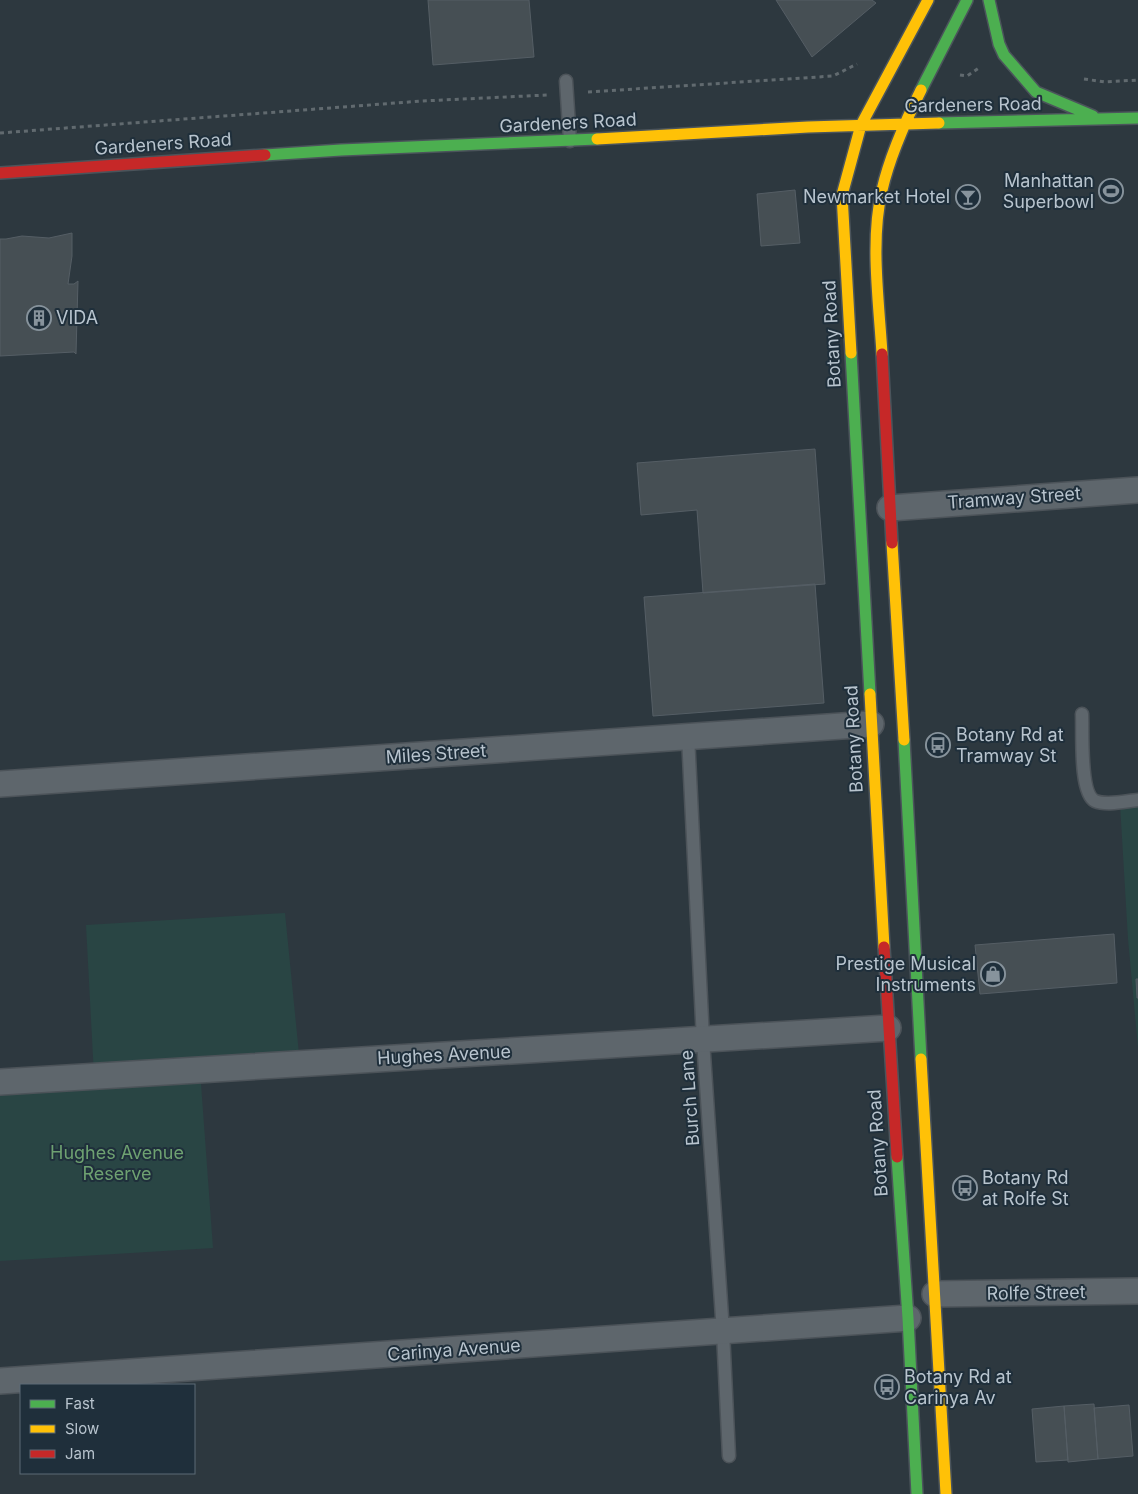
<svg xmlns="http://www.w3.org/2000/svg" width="1138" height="1494" font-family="Inter,sans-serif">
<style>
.green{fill:#294544}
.building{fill:#464f54;stroke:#555e65}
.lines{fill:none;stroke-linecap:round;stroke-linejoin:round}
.lane-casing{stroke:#4c5359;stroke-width:15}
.street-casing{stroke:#4c5359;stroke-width:28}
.fast-casing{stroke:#4b545b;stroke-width:14}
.slow-casing{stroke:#4b545b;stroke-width:14}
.jam-casing{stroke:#4b545b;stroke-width:14}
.path{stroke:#616a6f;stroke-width:3;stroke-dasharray:4 4;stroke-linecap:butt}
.lane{stroke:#5e666c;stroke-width:12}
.street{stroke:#5e666c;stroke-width:25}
.fast{stroke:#4caf50;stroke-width:11}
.slow{stroke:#ffc107;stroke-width:11}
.jam{stroke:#c62828;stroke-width:11}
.labels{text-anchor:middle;stroke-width:4;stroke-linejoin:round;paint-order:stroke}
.street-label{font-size:18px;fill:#b8c4ce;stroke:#1f2f3b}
.poi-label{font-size:18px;fill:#b8c4ce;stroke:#1f2f3b;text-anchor:start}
.park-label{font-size:18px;fill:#6ea171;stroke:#1f2f3b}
</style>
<rect width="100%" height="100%" fill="#2d383f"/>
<!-- green -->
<path class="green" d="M1120 804H1138V1048L1128 939Z
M285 913 300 1064 200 1070 213 1248 0 1261V1082L94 1076 86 925Z"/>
<!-- building -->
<path class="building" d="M428 0H529L534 57 433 65Z
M776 0H872L876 3 812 57Z
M795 190 800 243 761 246 757 194Z
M72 233V256L68 284H74L78 281 76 354 74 352 0 356V239H6L22 236 49 238Z
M815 449 825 584 703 593 697 510 641 515 637 463Z
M815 584 824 703 653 716 644 597Z
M1114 934 1117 983 980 994 975 945Z
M1136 979H1138V998H1137Z
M1094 1404 1098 1459 1068 1462 1064 1406Z
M1129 1405 1133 1456 1098 1459 1094 1408Z
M1064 1406 1068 1460 1036 1462 1032 1409Z"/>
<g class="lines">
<defs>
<path id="lane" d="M566 81 570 141
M1082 714C1083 731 1079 793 1095 801 1107 806 1126 801 1138 800
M688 736 703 1040 723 1332 729 1456"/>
<path id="street" d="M890 508 1138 490
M0 784 871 724
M0 1082 888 1028
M935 1294 1138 1291
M0 1381 908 1318"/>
<path id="fast" d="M989 0 999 44 1004 55 1036 92 1093 116
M921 90 967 0
M939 123 1138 118
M265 155 341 150 597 139
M851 353 870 694
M904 740 921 1059
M897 1157 908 1318 917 1494"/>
<path id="slow" d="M597 139 808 127 939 123
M851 353 842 195 861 125 928 0
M882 354C879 302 870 241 882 190 890 155 905 122 921 90
M892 543 904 740
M870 694 884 947
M921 1059 946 1494"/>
<path id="jam" d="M0 173 265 155
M882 354 892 543
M884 947 897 1157"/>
</defs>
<!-- lane casing -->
<use href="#lane" class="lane-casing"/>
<!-- street casing -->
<use href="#street" class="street-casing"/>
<!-- fast casing -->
<use href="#fast" class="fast-casing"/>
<!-- slow casing -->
<use href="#slow" class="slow-casing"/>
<!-- jam casing -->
<use href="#jam" class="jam-casing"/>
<!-- path -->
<path class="path" d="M960 75 967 76 979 68
M1084 79 1105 82 1138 80
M588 92 833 76 857 64
M0 133 422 101 547 95"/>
<!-- lane -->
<use href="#lane" class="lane"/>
<!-- street -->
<use href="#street" class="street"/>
<!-- fast -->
<use href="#fast" class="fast"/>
<!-- slow -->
<use href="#slow" class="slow"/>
<!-- jam -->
<use href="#jam" class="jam"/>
</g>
<!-- icons -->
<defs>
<symbol id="stadium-ring" viewBox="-11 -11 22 22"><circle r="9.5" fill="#1f2f3b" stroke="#87939c" stroke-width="1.5"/><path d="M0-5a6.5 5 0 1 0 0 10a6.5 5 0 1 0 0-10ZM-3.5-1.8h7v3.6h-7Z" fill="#87939c"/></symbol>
<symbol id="bar-ring" viewBox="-11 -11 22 22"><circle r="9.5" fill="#1f2f3b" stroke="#87939c" stroke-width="1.5"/><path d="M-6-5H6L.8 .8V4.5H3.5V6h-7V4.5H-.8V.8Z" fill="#87939c"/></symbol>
<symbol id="building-ring" viewBox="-11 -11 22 22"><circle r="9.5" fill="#1f2f3b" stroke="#87939c" stroke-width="1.5"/><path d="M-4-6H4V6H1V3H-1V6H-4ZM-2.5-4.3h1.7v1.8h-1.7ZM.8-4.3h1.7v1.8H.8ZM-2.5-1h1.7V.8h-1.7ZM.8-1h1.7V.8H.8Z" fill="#87939c"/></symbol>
<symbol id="bus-ring" viewBox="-11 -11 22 22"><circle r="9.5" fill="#1f2f3b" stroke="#87939c" stroke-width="1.5"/><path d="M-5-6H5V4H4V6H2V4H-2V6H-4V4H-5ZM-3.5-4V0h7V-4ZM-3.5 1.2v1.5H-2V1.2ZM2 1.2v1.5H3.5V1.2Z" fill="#87939c"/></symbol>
<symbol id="shop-ring" viewBox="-11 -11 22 22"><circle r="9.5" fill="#1f2f3b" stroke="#87939c" stroke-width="1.5"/><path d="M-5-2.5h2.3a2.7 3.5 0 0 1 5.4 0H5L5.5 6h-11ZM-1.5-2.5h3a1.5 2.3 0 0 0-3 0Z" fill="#87939c"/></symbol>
</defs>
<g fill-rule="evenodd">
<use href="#stadium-ring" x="1097" y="177" width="28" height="28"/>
<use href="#bar-ring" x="954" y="183" width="28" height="28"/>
<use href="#building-ring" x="25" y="304" width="28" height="28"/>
<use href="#bus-ring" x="924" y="731" width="28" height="28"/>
<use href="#shop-ring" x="979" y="960" width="28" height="28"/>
<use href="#bus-ring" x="951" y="1174" width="28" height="28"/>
<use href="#bus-ring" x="873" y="1373" width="28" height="28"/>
</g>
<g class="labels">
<!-- street labels -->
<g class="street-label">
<text transform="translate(973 105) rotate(-1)" y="6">Gardeners Road</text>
<text transform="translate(568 123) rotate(-3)" y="6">Gardeners Road</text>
<text transform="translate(163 144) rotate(-4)" y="6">Gardeners Road</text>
<text transform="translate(832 334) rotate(-93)" y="6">Botany Road</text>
<text transform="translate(1014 498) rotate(-4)" y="6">Tramway Street</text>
<text transform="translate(854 739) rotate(-93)" y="6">Botany Road</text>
<text transform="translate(436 754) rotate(-4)" y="6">Miles Street</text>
<text transform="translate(444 1055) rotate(-3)" y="6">Hughes Avenue</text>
<text transform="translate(690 1098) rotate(-94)" y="6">Burch Lane</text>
<text transform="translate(878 1143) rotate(-94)" y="6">Botany Road</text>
<text transform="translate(1036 1293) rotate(-1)" y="6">Rolfe Street</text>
<text transform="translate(454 1350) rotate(-4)" y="6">Carinya Avenue</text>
</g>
<!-- poi labels -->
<g class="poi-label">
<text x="1094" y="187" text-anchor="end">Manhattan<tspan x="1094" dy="21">Superbowl</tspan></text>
<text x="950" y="203" text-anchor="end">Newmarket Hotel</text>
<text x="56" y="324">VIDA</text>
<text x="956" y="741">Botany Rd at<tspan x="956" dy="21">Tramway St</tspan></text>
<text x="976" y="970" text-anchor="end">Prestige Musical<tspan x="976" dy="21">Instruments</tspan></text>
<text x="982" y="1184">Botany Rd<tspan x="982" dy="21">at Rolfe St</tspan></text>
<text x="904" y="1383">Botany Rd at<tspan x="904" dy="21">Carinya Av</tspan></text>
</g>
<!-- park labels -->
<g class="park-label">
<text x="117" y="1159">Hughes Avenue<tspan x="117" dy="21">Reserve</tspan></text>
</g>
</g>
<!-- legend -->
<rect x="20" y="1384" width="175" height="90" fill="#1f2f3b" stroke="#5c6b76"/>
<rect x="30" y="1400" width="25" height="8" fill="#4caf50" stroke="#5c6b76"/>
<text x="65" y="1409" font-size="15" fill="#b8c4ce">Fast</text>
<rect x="30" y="1425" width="25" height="8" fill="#ffc107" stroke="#5c6b76"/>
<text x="65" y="1434" font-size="15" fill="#b8c4ce">Slow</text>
<rect x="30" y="1450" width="25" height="8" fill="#c62828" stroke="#5c6b76"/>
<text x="65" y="1459" font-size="15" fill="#b8c4ce">Jam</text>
</svg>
